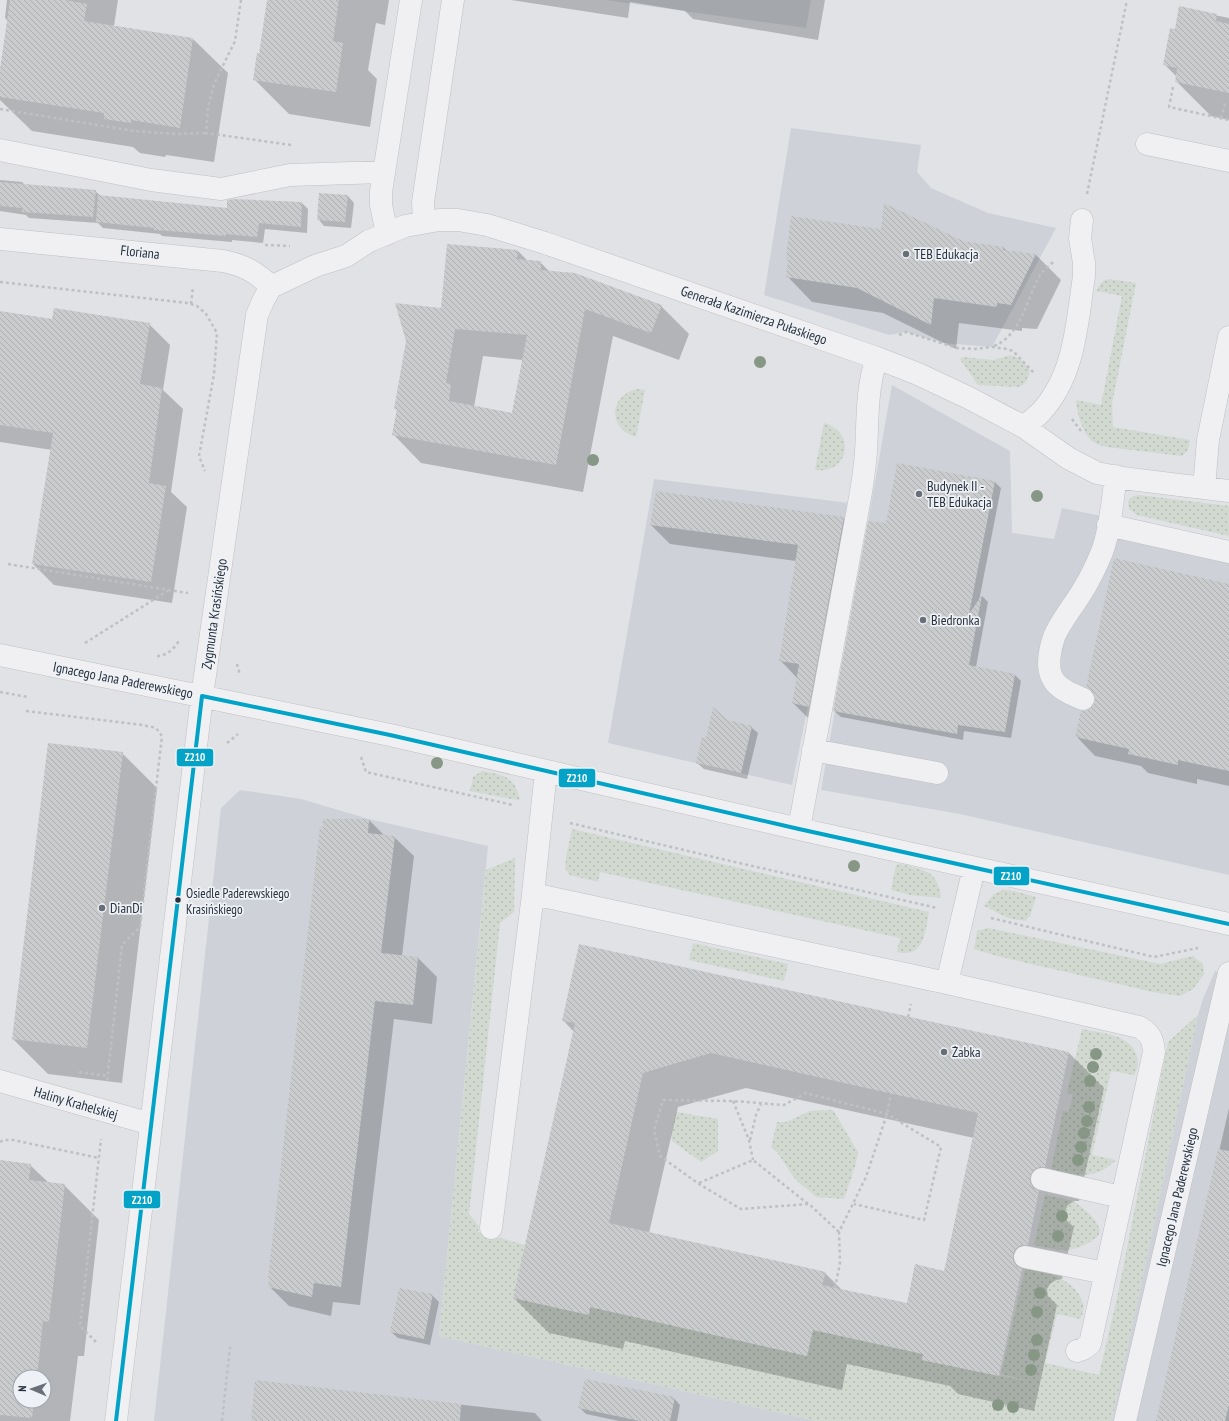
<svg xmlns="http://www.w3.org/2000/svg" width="1229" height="1421" font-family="'PT Sans Narrow',sans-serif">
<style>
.built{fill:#ced2d8}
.grass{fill:url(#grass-dots)}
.shadow{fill:#0003;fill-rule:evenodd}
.building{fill:url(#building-back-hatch);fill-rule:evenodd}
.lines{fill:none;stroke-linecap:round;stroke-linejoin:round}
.minor-casing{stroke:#bec0c3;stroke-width:23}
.path{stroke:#bec1c4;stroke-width:2.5;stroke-dasharray:3 3;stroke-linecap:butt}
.minor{stroke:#f0f0f2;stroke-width:22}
.bus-1-casing{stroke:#eef1f5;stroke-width:7}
.bus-1{stroke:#02a3c7;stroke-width:4}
.tree{fill:#879785}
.poi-dot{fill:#686f78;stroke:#eef1f5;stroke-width:1.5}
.bus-dot{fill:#28313e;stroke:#eef1f5;stroke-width:1.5}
.labels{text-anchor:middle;stroke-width:3.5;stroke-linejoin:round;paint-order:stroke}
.bus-label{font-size:13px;fill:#28313e;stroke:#eef1f5;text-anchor:start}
.street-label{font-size:14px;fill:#28313e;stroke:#eef1f5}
.poi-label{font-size:14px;fill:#28313e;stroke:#eef1f5;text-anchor:start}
.line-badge{stroke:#eef1f5;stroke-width:1.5}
.badge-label{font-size:11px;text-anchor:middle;font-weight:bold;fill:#fff}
</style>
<defs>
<pattern id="grass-dots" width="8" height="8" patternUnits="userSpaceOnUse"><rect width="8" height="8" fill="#d1d9d1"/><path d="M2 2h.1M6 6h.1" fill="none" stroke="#b3bbb4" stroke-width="1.8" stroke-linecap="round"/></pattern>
<pattern id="building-back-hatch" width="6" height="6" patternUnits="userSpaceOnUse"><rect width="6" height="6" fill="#c9cbcd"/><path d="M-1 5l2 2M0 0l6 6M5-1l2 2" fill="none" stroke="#adafb1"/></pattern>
</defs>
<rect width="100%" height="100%" fill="#e0e2e5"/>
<!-- built -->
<path class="built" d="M605 0H811L806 28Z
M791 128 921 145 917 172 931 188 988 213 1056 228 992 347 943 343 906 332 889 335 764 295Z
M892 385 1010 451 1012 533 1054 539 1062 508 1229 542V875L960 814 821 790Z
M654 479 849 503 792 785 608 743Z
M240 790 301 799 369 819 488 846 439 1336 817 1421H154L221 808Z
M1215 971 1229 975V1421H1112L1198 1015 1203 999Z"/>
<!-- grass -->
<path class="grass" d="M1109 279 1136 283 1112 404 1113 427 1190 440 1188 450 1182 456 1107 447C1102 446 1096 444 1092 441 1082 432 1077 413 1076 400L1101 405 1122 296 1097 291C1099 284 1102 281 1109 279Z
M1011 355 1020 359 1030 370C1028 378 1027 384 1018 387L978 385 960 359 963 357 993 360Z
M637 389 645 390 636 437C608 429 608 396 637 389Z
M824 423C857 432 849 474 815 470Z
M1139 495 1229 506V536L1137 515 1129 509 1128 501 1133 496Z
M482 771C503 775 515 776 520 800L511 799 470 791 473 777Z
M572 829 929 912C926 926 925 952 907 953 904 953 900 953 897 952L900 938 600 872 598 882 570 875 565 868 567 852Z
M515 858 514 912 500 923 469 1214 479 1226 478 1232 525 1245 514 1298 588 1315 590 1307 807 1356 813 1330 923 1354 922 1360 999 1376 1030 1381 1001 1374 1025 1269C1035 1271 1046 1272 1055 1276 1071 1282 1092 1301 1080 1319L1057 1314 1045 1363 1099 1375 1117 1298 1168 1042 1198 1015 1112 1421H817L439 1336 486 870Z
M900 864C923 869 939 871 941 898L910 895 891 890 896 865Z
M1003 890 1013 891 1036 897 1030 916 1025 921 1008 918 984 906 994 894Z
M988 928 1160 964 1193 956 1203 964 1204 974 1193 989 1180 996 1153 992 997 956 974 949 977 931Z
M693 943 788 964 784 981 689 960Z
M1082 1029C1100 1033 1129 1034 1136 1054 1139 1061 1138 1069 1134 1075L1111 1071 1092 1155 1116 1160C1095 1181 1076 1175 1051 1170L1063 1111 1069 1112 1073 1094 1067 1093Z
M833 1110 858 1152 856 1163 844 1199 816 1197 795 1179 777 1152 771 1147 777 1122H786L810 1111Z
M676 1112 718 1119V1151L701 1162 672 1141 671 1135Z
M1045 1195C1053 1197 1063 1198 1072 1201 1080 1204 1104 1224 1099 1234 1096 1240 1080 1248 1073 1249 1060 1252 1046 1247 1034 1245Z"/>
<!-- shadow -->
<path class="shadow" d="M7 0H118L114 26 193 39 228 73 214 162 166 155 165 157 140 153 133 147 32 131 0 100V75L8 21 5 18Z
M268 0H389L385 25 376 23 368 70 377 79 370 127 289 114 254 79 260 55Z
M511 0H825L818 40 693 19 685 11 630 2 628 18Z
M1180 8 1229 18V120L1211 116 1176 81 1177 77 1164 64 1176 30Z
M0 180 22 182 25 185 95 191 101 196 228 209 302 203 308 209 307 233 265 229 263 243 232 240V242L162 236 160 234 103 228 98 223 29 218 26 215 0 211Z
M348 196 354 203 351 228 324 226 318 219Z
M1004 248 1007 251 1036 255 1061 280 1037 329 1022 328V331L959 323 956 349 883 313 812 302 787 276 789 260 787 258Z
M518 251 527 260 540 262 550 272 661 306 689 334 679 360 613 336 583 492 421 463 394 435 397 410 396 408 442 309ZM483 356 523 360 512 414 474 407Z
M0 312 53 321 149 324 170 345 163 390 183 409 171 492 187 507 172 603 54 585 33 564 52 450 0 442Z
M898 464 995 482 1001 488 979 601 982 596 988 602 976 667 1014 674 1021 681 1011 738 964 731 963 740 841 717 834 711 887 524Z
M657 492 843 518 862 537 812 722 793 703 797 678 780 660 796 561 670 544 651 525Z
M1229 585V786L1197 779V784L1148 773 1141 766 1095 756 1076 736 1096 704 1095 695 1087 686Z
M727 721 751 727 758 733 747 779 704 769 697 763 706 739Z
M122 753 157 788 122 1083 48 1074 13 1039Z
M369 820 384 835 394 837 414 856 402 956 418 958 437 977 432 1024 394 1019 360 1305 333 1302 331 1316 289 1306 269 1286Z
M563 1020 1069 1053 1104 1088 1079 1201H1074L1068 1205 1064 1212V1218L1074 1227 1062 1279 1056 1280 1050 1284 1047 1289 1048 1296 1057 1305 1034 1411 958 1394 950 1386 847 1364 842 1390 625 1341 623 1349 549 1333 514 1298 574 1032ZM746 1088 974 1138 945 1272 908 1304 842 1290 825 1273 649 1233 678 1107Z
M1229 1108V1421H1157Z
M0 1161 30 1165 49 1183 64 1185 99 1220 84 1356H78L70 1421H0ZM20 1377H44V1401H20Z
M432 1295 439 1302 430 1345 398 1338 391 1332Z
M256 1381 535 1413 542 1421H252Z
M674 1398 680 1405 677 1421H619L586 1414 579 1407Z"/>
<!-- building -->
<path class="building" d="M10 0H65L87 4 84 21 193 38 180 128 131 120V123L104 119V113L0 97V69Z
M267 0H339L333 41 343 43 336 92 253 80 257 53 259 54Z
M1179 6 1217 14 1216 21 1229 24V93L1175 82 1177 68 1163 65 1170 28 1175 29Z
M0 182 96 190 93 217 22 212V208L0 206Z
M319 193 348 195 345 222 317 220Z
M98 195 227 208V200L234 199 302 202 301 227 259 223 257 237 226 234 225 236 182 232 154 230V228L96 222Z
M884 203 963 241 1004 247 1003 250 1036 254 1011 305 997 303V307L934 298 931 325 857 288 786 277 788 258H786L791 216 881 229Z
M447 244 518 250 517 259 541 261V270L575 273 662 305 651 333 585 309 556 465 392 435 397 409H394L406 341 395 303 441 308ZM455 329 527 335 512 413 449 401 451 384 446 383Z
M54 308 150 323 140 384 162 388 149 483 166 486 151 582 32 564 53 433 0 425V311L52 319Z
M897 463 995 481 969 614 982 595 969 665 1015 674 1005 732 958 725 957 734 833 711 868 521 886 523Z
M656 491 844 517 809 707 792 703 799 664 779 661 798 545 650 525Z
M1114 558 1229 584V771L1178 760V765L1128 754 1129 749 1075 737 1081 711H1085L1090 709 1095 703V698L1093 692 1086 687Z
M713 707 728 720 752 726 741 773 696 763 702 737 706 738Z
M48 743 123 752 87 1048 12 1039Z
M323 819H369L368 833 395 836 381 953 418 957 413 1005 375 1001 341 1287 314 1283 312 1297 268 1287 269 1278H268L320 826 323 827Z
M579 944 1069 1052 1045 1167H1039L1033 1170 1030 1177V1182L1033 1188 1039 1191 1028 1245H1021L1015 1249 1013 1254V1261L1017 1267 1022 1269 999 1376 922 1360 923 1354 813 1330 807 1356 590 1307 589 1315 513 1298 575 1023 562 1021ZM711 1053 978 1113 944 1271 915 1264 907 1303 822 1285 826 1272 609 1223 643 1073Z
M1218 1149 1229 1151V1405L1225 1421H1156Z
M0 1160 31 1164 29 1180 65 1184 49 1322 43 1321 37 1377H20V1401H34L32 1418 0 1415Z
M399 1288 433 1294 424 1339 390 1332Z
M585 1379 675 1397 670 1421H640L578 1408Z
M255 1380 461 1404 460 1421H251Z"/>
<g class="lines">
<defs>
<path id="minor" d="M1147 144 1229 161
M0 150 151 180 221 189 290 175 383 172
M424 222 423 202 453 0
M387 234 381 205V192L411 0
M0 239 223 261C243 265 257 272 271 287
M1024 427C1029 422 1035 418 1040 413 1075 376 1077 323 1084 276V263L1080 238 1082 220
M1204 488 1208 440 1229 337
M1108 525 1229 552
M0 655 390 735 799 829 1229 924
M1083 699C1073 695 1058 689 1053 679 1046 668 1050 649 1054 637 1060 622 1075 604 1083 590 1090 579 1097 564 1102 552 1111 528 1112 501 1116 476
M813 750 937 773
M799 829 861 492C863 479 865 466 866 452 868 421 866 388 877 358
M974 868 947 983 1139 1027C1150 1033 1153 1039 1154 1052L1090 1344 1083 1349 1077 1351
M533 894 546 771
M0 1081 151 1124
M1042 1179 1121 1197
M491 1228 533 894 947 983
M1025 1257 1105 1273
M116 1421 202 696 257 315 264 299 271 287 315 266 346 256 369 241 405 226 439 220H458L487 225 545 243 877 358 918 374 969 398 1024 427 1068 458 1097 473 1122 478 1229 491
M1125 1421 1229 973"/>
</defs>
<!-- minor casing -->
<use href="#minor" class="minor-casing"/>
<!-- path -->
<path class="path" d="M241 0 235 41 214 84 208 108 206 133 291 145
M1173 87 1169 107 1229 120
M0 109 134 131 175 134 206 133
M1221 118 1225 103
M1087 194 1127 0
M265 245 290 246
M0 282 188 303 197 306 206 314 217 333 214 374 199 456 205 471
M191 304 193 287
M899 335 906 332 957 348 975 349 992 347 1007 349 1013 351 1034 373
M994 346C1021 335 1026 301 1039 277 1042 271 1049 266 1054 261
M1072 419 1081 431
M8 564 188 593
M85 643 169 590
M157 656C167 656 175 648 180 639
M237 664 240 675
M0 692 28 697
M26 711 143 725 156 728 162 736 140 927 122 945 107 1082
M227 743 238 734
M361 757 366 772 513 805
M570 823 726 860 937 908
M991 918 1154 957 1198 948
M908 1017 911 1004
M79 1072 108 1076
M733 1101 749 1140 753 1160
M750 1140 756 1115 761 1104
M0 1142 4 1140H13L99 1158
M699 1183 753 1160 808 1204
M839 1232 809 1204 741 1209 699 1184 660 1156 654 1130 663 1100 733 1101 784 1105 806 1093 887 1114 941 1147 924 1220 854 1204
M835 1288 840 1263 839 1232 866 1177 887 1114 891 1094
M96 1342 80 1326 101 1139
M222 1421 230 1347"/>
<!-- minor -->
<use href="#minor" class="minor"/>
<defs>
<path id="bus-1" d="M116 1421 202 696 390 735 799 829 1229 924"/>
</defs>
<!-- bus-1 casing -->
<use href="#bus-1" class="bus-1-casing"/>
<!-- bus-1 -->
<use href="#bus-1" class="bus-1"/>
</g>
<!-- trees -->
<g class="tree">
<circle cx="760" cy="362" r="6"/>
<circle cx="593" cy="460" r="6"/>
<circle cx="1037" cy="496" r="6"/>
<circle cx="437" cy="763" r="6"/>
<circle cx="854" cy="866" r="6"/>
<circle cx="1096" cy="1054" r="6"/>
<circle cx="1093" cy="1067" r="6"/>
<circle cx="1090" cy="1081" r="6"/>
<circle cx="1089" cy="1107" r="6"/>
<circle cx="1087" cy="1121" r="6"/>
<circle cx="1084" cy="1133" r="6"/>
<circle cx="1081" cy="1147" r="6"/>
<circle cx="1078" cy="1160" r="6"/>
<circle cx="1062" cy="1216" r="6"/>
<circle cx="1058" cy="1236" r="6"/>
<circle cx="1040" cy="1293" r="6"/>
<circle cx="1037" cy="1312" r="6"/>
<circle cx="1037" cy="1340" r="6"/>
<circle cx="1034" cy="1355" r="6"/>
<circle cx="1031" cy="1370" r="6"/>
<circle cx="998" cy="1405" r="6"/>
<circle cx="1013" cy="1407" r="6"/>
</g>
<!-- markers -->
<g class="poi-dot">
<circle cx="906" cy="254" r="4"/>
<circle cx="919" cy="494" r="4"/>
<circle cx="923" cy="620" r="4"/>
<circle cx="102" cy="908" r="4"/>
<circle cx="944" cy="1052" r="4"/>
</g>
<circle class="bus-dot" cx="178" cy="900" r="3.5"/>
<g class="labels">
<!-- bus labels -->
<g class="bus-label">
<text x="186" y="898">Osiedle Paderewskiego<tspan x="186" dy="16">Krasińskiego</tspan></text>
</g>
<!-- street labels -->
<g class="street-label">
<text transform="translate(140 252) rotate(6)" y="5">Floriana</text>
<text transform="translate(754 315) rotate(19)" y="5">Generała Kazimierza Pułaskiego</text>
<text transform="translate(214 614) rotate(-82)" y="5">Zygmunta Krasińskiego</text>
<text transform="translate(123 680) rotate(11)" y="5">Ignacego Jana Paderewskiego</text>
<text transform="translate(76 1103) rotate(16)" y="5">Haliny Krahelskiej</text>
<text transform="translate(1177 1197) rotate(-77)" y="5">Ignacego Jana Paderewskiego</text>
</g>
<!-- poi labels -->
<g class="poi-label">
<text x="914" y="259">TEB Edukacja</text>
<text x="927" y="491">Budynek II -<tspan x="927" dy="16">TEB Edukacja</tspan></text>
<text x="931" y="625">Biedronka</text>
<text x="110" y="913">DianDi</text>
<text x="952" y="1057">Żabka</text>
</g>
</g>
<g class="line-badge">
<rect x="176" y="748" width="38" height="19" rx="4" fill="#02a3c7"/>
<rect x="558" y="768" width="38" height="20" rx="4" fill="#02a3c7"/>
<rect x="993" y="866" width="37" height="20" rx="4" fill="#02a3c7"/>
<rect x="123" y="1190" width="38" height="19" rx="4" fill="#02a3c7"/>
</g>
<g class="badge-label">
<text x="195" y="761">Z210</text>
<text x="577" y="782">Z210</text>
<text x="1011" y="880">Z210</text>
<text x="142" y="1204">Z210</text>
</g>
<!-- north arrow -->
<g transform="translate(32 1389) rotate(272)"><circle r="19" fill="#eef1f5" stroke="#9fa4ac"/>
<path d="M0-3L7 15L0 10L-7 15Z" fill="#686f78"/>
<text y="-6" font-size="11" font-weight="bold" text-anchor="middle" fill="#28313e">N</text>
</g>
</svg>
